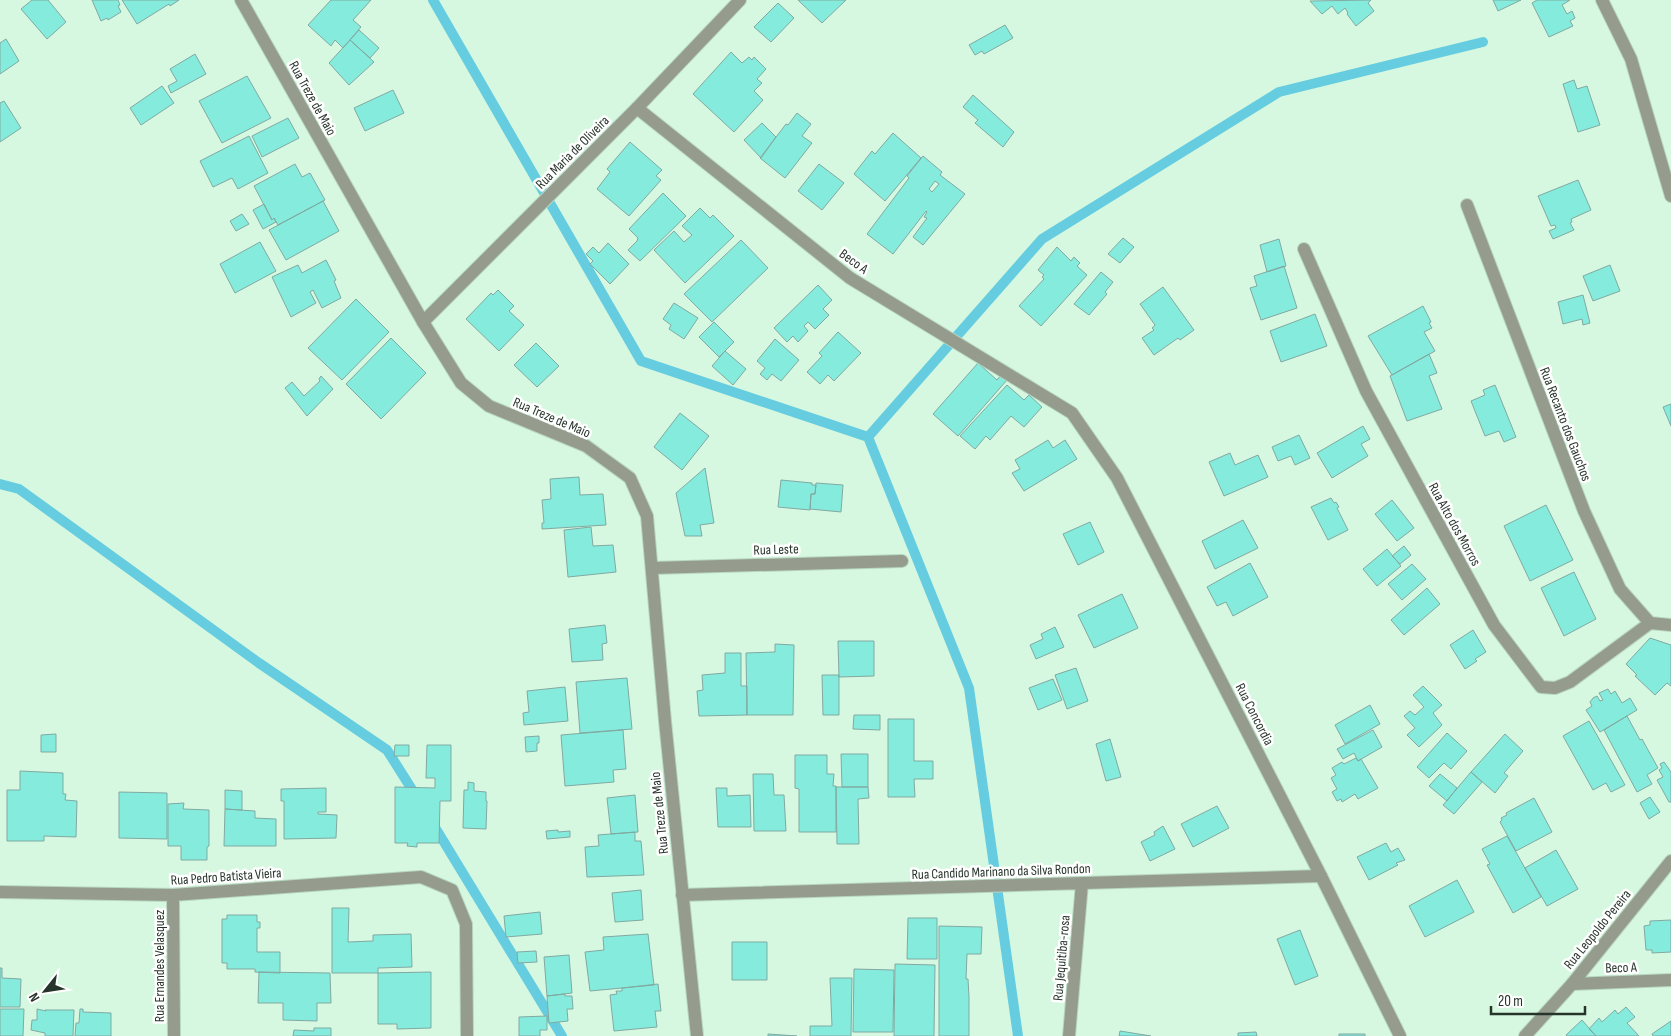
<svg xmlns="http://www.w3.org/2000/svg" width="1671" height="1036" font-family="'Sofia Sans Condensed',sans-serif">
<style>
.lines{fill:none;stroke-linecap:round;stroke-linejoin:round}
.stream{stroke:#66cde0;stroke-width:10}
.building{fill:#85ecdd;stroke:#80a9a2;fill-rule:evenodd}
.service-casing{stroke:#b7d5bf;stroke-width:14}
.minor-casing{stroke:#b7d5bf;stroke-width:14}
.service{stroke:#959b8d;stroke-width:12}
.minor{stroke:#959b8d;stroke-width:12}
.labels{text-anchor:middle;stroke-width:5;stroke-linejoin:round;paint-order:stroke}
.street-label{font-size:14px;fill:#27342b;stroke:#fff}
</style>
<rect width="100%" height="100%" fill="#d7f8e0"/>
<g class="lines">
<!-- stream -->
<path class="stream" d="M433 0 641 361 868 437 969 688 1018 1036
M868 437 1042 239 1279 92 1483 42
M0 484 19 489 259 663 387 750 418 799
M433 824 562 1036"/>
</g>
<!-- building -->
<path class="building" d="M32 0H48L66 22 47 39 21 9Z
M92 0H118L120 5 118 6 121 12 108 20 107 18 101 21Z
M122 0H179L170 6 169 4 137 24Z
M331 0H371L353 20 361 27 343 48 335 40 331 46 308 25Z
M798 0H846L822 23Z
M1371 0 1368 3 1374 11 1356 26 1347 14 1348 13 1345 8 1338 14 1332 6 1322 14 1310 1Z
M1493 0H1521L1498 11Z
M1537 0H1570L1562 5 1567 14 1572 11 1575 18 1570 21 1573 26 1549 37 1532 3Z
M778 3 794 18 771 42 754 27Z
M1005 25 1013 38 984 54 982 51 975 55 969 45Z
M359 30 379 48 370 58 350 40Z
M6 39 19 61 0 74V43Z
M350 40 374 62 349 85 329 63Z
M731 52 742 63 749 57 752 60 754 57 766 69 757 79 762 83 754 91 763 100 734 132 693 94Z
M195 54 206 74 171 93 168 86 177 81 170 69Z
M247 76 271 118 222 143 199 101Z
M1574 80 1577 89 1587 86 1600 125 1578 132 1563 84Z
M162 86 174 103 141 125 130 108Z
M393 90 404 113 365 131 354 108Z
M973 95 1014 132 1003 147 975 123 978 120 963 107Z
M4 101 21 128 0 142V103Z
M797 113 811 124 802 136 812 143 785 178 760 158 786 124 788 125Z
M288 118 299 138 262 157 252 136Z
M762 123 776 137 761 158 744 140Z
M893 133 921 158 885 201 854 174 872 151 875 154Z
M249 136 268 173 238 189 232 178 213 187 200 161Z
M630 142 662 170 656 176 661 180 629 216 597 189 610 172 607 169Z
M923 156 942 172 940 175 965 194 923 245 913 237 927 218 924 217 927 212 926 211 893 254 867 234 909 178 907 176ZM935 181 939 184 932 192 929 189Z
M295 164 302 177 310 173 325 200 278 225 274 218 272 220 254 186Z
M819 164 844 183 822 210 798 191Z
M1578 180 1591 210 1571 219 1572 222 1570 223 1574 230 1553 239 1549 231 1556 228 1555 225 1551 226 1538 196Z
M663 193 686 216 640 261 628 250 637 241 638 238 629 229Z
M323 201 339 231 286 260 269 230Z
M264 204 272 220 274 218 276 222 263 229 253 210Z
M700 208 710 218 713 215 734 236 685 283 654 250 674 231 684 242 692 235 682 226Z
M242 214 249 224 236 231 230 221Z
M1123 238 1134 247 1120 263 1108 254Z
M1279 239 1286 266 1267 272 1260 245Z
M741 240 768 268 712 322 684 294Z
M260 242 276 271 235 293 220 264Z
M608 243 629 264 610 284 590 264 593 261 586 254 593 247 599 253Z
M1057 247 1071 261 1074 257 1080 263 1077 266 1087 275 1041 326 1019 306 1044 279 1042 277 1044 275 1038 270Z
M326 260 336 280 334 281 341 298 322 308 313 290 310 292 316 303 291 317 272 277 298 265 302 273Z
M1610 265 1620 291 1593 301 1583 276Z
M1284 266 1297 308 1261 320 1250 288 1257 286 1254 276Z
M1101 272 1113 282 1105 292 1107 294 1089 315 1074 304Z
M818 285 832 300 823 309 829 315 815 329 808 322 804 326 808 331 798 342 793 336 787 342 774 328Z
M1163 287 1194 330 1180 340 1178 338 1154 355 1142 338 1154 330 1152 328 1155 325 1140 304Z
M498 290 514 306 509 311 524 325 499 351 466 319 491 293 493 295Z
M1583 295 1590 323 1583 325 1582 319 1563 324 1558 302Z
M356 299 389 332 342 380 308 348Z
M674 303 698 318 684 339 669 329 671 325 663 319Z
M1423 306 1431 322 1429 323 1432 328 1424 332 1435 351 1392 375 1368 336Z
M1315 314 1327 346 1281 362 1270 331Z
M714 322 734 342 719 357 699 337Z
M838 332 861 353 834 381 828 375 820 384 807 372 822 356 819 353Z
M391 338 426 373 381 419 346 384Z
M775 339 799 360 781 381 772 374 767 380 760 374 765 368 757 361Z
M536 343 559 366 537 387 514 365Z
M725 351 746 369 733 385 712 366Z
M1429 354 1437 373 1429 376 1442 409 1407 421 1390 376Z
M978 363 997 380 1001 375 1007 380 958 436 933 414Z
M321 376 333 389 307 416 285 388 292 382 304 396 320 381 319 379Z
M1007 385 1024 400 1029 395 1042 407 1024 427 1011 416 990 440 986 436 975 449 960 436Z
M1495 385 1516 437 1504 442 1499 431 1485 436 1471 401 1485 395 1483 390Z
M1671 404V426L1663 407Z
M680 413 709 436 682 470 654 447Z
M1363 426 1370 439 1361 444 1368 456 1332 478 1317 453Z
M1299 435 1310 458 1295 465 1291 456 1278 461 1272 447Z
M1048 440 1053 448 1065 440 1077 459 1024 491 1012 473 1020 469 1015 460Z
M1230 453 1235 465 1258 455 1268 477 1224 496 1209 462Z
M705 468 714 523 700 525 702 536H685L676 493Z
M579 477 580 495 603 494 606 525 542 529V523H544L542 500 551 499 550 479Z
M781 480 812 483V485H816L815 494H811L810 510 778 507Z
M816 483 843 485 841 512 810 509 811 494H815Z
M1331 498 1334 503 1336 502 1339 507 1337 508 1348 530 1328 540 1311 507Z
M1392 500 1414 528 1397 541 1375 514Z
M1546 505 1573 560 1530 581 1504 526Z
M1243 520 1258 548 1215 569 1202 541Z
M1090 522 1104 552 1078 565 1063 534Z
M591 527 593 546 613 545 616 572 568 577 564 530Z
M1404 546 1411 555 1400 564 1392 556Z
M1387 549 1401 566 1377 586 1363 569Z
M1250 563 1268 597 1233 616 1226 602 1217 606 1207 587Z
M1412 564 1426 579 1402 600 1388 584Z
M1574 572 1596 619 1564 636 1541 588Z
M1427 588 1440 604 1404 635 1391 620Z
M1122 594 1138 628 1094 648 1078 615Z
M605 625 607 643 602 644 603 660 572 662 569 629Z
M1055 627 1064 647 1036 659 1030 645 1043 639 1041 634Z
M1473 630 1486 652 1475 659 1477 661 1465 669 1450 645Z
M1650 638 1671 645V686L1667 683 1655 695 1635 676 1637 675 1626 664Z
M838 641H874V676L839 677Z
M775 644 794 645 793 715H747L746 653 775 652Z
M725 653H741V686H747V715L699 716 697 691 703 690 702 675 725 673Z
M1076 668 1088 701 1067 709 1055 675Z
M822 675H839V715H823Z
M627 678 632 729 580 733 576 682Z
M1053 679 1062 700 1038 710 1029 688Z
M1423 686 1442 705 1433 713 1442 725 1419 747 1407 735 1415 728 1404 716 1410 711 1415 715 1424 707 1413 695Z
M565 687 568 721 524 725 523 713 529 712 527 691Z
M1608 689 1611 694 1615 691 1622 703 1630 698 1637 710 1600 732 1586 710 1592 706 1590 702 1593 698 1597 696 1600 701 1603 700 1599 693Z
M1370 705 1380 724 1345 744 1335 725Z
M854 715H880V730L853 729Z
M1627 716 1640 740 1642 739 1658 768 1647 775 1652 784 1637 792 1604 730Z
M888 719H914V761H933V779H914L915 797H888Z
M1589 721 1625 785 1611 792 1606 783 1593 790 1563 736Z
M623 730 626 769 613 770 614 782 565 786 561 735Z
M1373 730 1382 747 1358 761 1354 753 1343 759 1337 749Z
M1447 733 1467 751 1451 769 1444 763 1429 778 1417 767Z
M56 734V752H41V735Z
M1505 734 1523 751 1504 773 1508 776 1495 793 1471 772Z
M539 736V743H537V751L526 752 525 737Z
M1110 739 1121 777 1106 781 1096 744Z
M395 745H409V756H394Z
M427 745H451V801H440L439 843H417V847L407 846 408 843H395V787L435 788V778H426Z
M841 754H868V787H842Z
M795 755H827V774H834L833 786H836V832H799V789L795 788Z
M1356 758 1358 761 1361 759 1378 788 1358 799 1355 794 1342 802 1341 799 1337 801 1332 792 1337 789 1331 778 1336 775 1332 768 1342 762 1344 764Z
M1664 762 1671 772V802H1669L1657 780 1663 777 1659 770 1662 768 1660 764Z
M20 771 63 773V794H66L65 800 77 801 76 837 44 836V841H7V790H20Z
M1471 772 1482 782 1454 814 1443 805Z
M753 774H773L774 795H784L786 831H754Z
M1440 774 1457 788 1447 801 1429 786Z
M468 782 474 783V791L486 792V801H487L486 829 463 828 464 790H468Z
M836 787H868L869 798 858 799 859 844H837Z
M326 788V812H318V814L337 815 336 838 284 839V801H281V789Z
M716 788H727V796L750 795 751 827H718Z
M225 790 242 791V810L225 809Z
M119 792 167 793V839L119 838Z
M635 795 638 832 611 834 607 798Z
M1650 797 1660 812 1649 819 1640 803Z
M1534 798 1552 832 1516 851 1500 822 1502 820 1501 818 1507 815 1506 813Z
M184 803 183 809 209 810V846L207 847V860H181V846H168V804Z
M1217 806 1229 828 1193 847 1181 824Z
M225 809 255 811V818L276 819V846H224Z
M1163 826 1175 849 1150 861 1141 842 1155 835 1154 832Z
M558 830V832L570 831V837L547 839 546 831Z
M635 832V841H641L644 875 587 877 585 847 599 846 598 835Z
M1507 836 1541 897 1513 913 1487 865 1490 864 1482 849Z
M1386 843 1391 852 1398 848 1405 860 1396 863 1398 865 1369 880 1357 857Z
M1556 850 1578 889 1547 906 1525 868Z
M1457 880 1474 912 1425 937 1409 906Z
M641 890 643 920 615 922 612 893Z
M332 908H349L348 942 373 941V935L411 934 412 967 378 968V973H332Z
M540 912 542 934 506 937 504 916Z
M227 915H257V922H260V928H257V952H280V973L255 972V969H227V963H222V919H227Z
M908 918H937V959H907Z
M1671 920V952L1652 953V950H1646L1644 926 1650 925V921Z
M939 926 982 927 981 954H967L966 979H968L969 997V1036H939Z
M1300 930 1318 976 1295 985 1277 939Z
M648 934 654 985 590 991 585 952 604 950 603 937Z
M732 942H767V980H732Z
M536 951 537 962 518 963 517 952Z
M569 955 572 993 547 996 544 957Z
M895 964 935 965 934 1036H894Z
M0 968H2V978L21 979 20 1007H0Z
M854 969 894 970 893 1032H853Z
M259 972 330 973 331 1003H317V1021L283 1020V1003H258Z
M431 972V1028L397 1029V1024H378V973Z
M830 978H852L851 1036H810V1026H832Z
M658 984 661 1011H655L657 1027 614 1031 610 995 617 994 616 991H622V988Z
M565 994V996H572L573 1009H567L568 1021 549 1023 547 996Z
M1626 1007 1635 1017 1627 1023 1639 1036H1596L1589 1029 1599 1018 1602 1022 1615 1010 1618 1014Z
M0 1009H24L23 1036H0Z
M37 1009 46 1011 45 1010H74L73 1036H45V1033L31 1030 32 1020H37Z
M80 1009H83V1012L111 1013V1036H75L76 1023H79Z
M547 1016V1030H540V1036H519V1017Z
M1582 1020 1596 1036H1567L1566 1035Z
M1671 1021V1036H1653L1652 1034Z
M314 1028H331V1036H293L294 1030 314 1031Z
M1120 1031 1151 1036H1119Z
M1256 1032 1257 1036H1238V1033Z
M768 1034 797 1036H768Z
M1339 1034H1365V1036H1339Z"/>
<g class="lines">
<defs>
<path id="service" d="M1467 205 1584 511 1620 589 1650 623 1671 625
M1304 249 1366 391 1494 625 1541 687 1555 688 1570 682 1650 623
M423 322 637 108
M652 568 902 561
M682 895 1321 876
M1572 984 1671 980
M1069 1036 1082 883"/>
<path id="minor" d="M241 0 423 322 461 383 489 406 586 446 630 478 647 516 665 721 697 1036
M740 0 637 108 850 278 1072 413 1117 478 1321 876 1400 1036
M1602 0 1631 59 1671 196
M0 892 173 895 421 877 452 890 466 924 467 1036
M173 895 174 1036
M1525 1036 1572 984 1671 861"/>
</defs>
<!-- service casing -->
<use href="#service" class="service-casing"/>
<!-- minor casing -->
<use href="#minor" class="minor-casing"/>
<!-- service -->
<use href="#service" class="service"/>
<!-- minor -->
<use href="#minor" class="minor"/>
</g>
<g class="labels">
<!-- street labels -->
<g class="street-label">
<text transform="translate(313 98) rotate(61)" y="5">Rua Treze de Maio</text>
<text transform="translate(572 152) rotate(-45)" y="5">Rua Maria de Oliveira</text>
<text transform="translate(854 261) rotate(36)" y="5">Beco A</text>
<text transform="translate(552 417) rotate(23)" y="5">Rua Treze de Maio</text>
<text transform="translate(1566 424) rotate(69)" y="5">Rua Recanto dos Gauchos</text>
<text transform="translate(1455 524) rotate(61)" y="5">Rua Alto dos Morros</text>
<text transform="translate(776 549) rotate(-2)" y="5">Rua Leste</text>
<text transform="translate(1255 714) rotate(63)" y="5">Rua Concordia</text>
<text transform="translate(659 813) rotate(-96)" y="5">Rua Treze de Maio</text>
<text transform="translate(1001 871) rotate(-2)" y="5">Rua Candido Marinano da Silva Rondon</text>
<text transform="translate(226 876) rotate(-4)" y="5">Rua Pedro Batista Vieira</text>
<text transform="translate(1597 929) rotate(-51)" y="5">Rua Leopoldo Pereira</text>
<text transform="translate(1061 958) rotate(-85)" y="5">Rua Jequitiba-rosa</text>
<text transform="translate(159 966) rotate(-90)" y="5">Rua Ernandes Velasquez</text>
<text transform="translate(1621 967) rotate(-2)" y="5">Beco A</text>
</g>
</g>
<!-- north arrow -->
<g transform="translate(45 991) rotate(240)" stroke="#ffffff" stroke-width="4" paint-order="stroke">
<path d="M0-4L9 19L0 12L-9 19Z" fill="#27342b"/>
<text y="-8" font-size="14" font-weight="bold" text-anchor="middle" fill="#27342b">N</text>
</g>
<!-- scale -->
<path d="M1491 1006v8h94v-8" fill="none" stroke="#27342b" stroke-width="2.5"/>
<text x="1498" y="1006" font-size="15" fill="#27342b" stroke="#ffffff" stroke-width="4" paint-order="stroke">20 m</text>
</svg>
